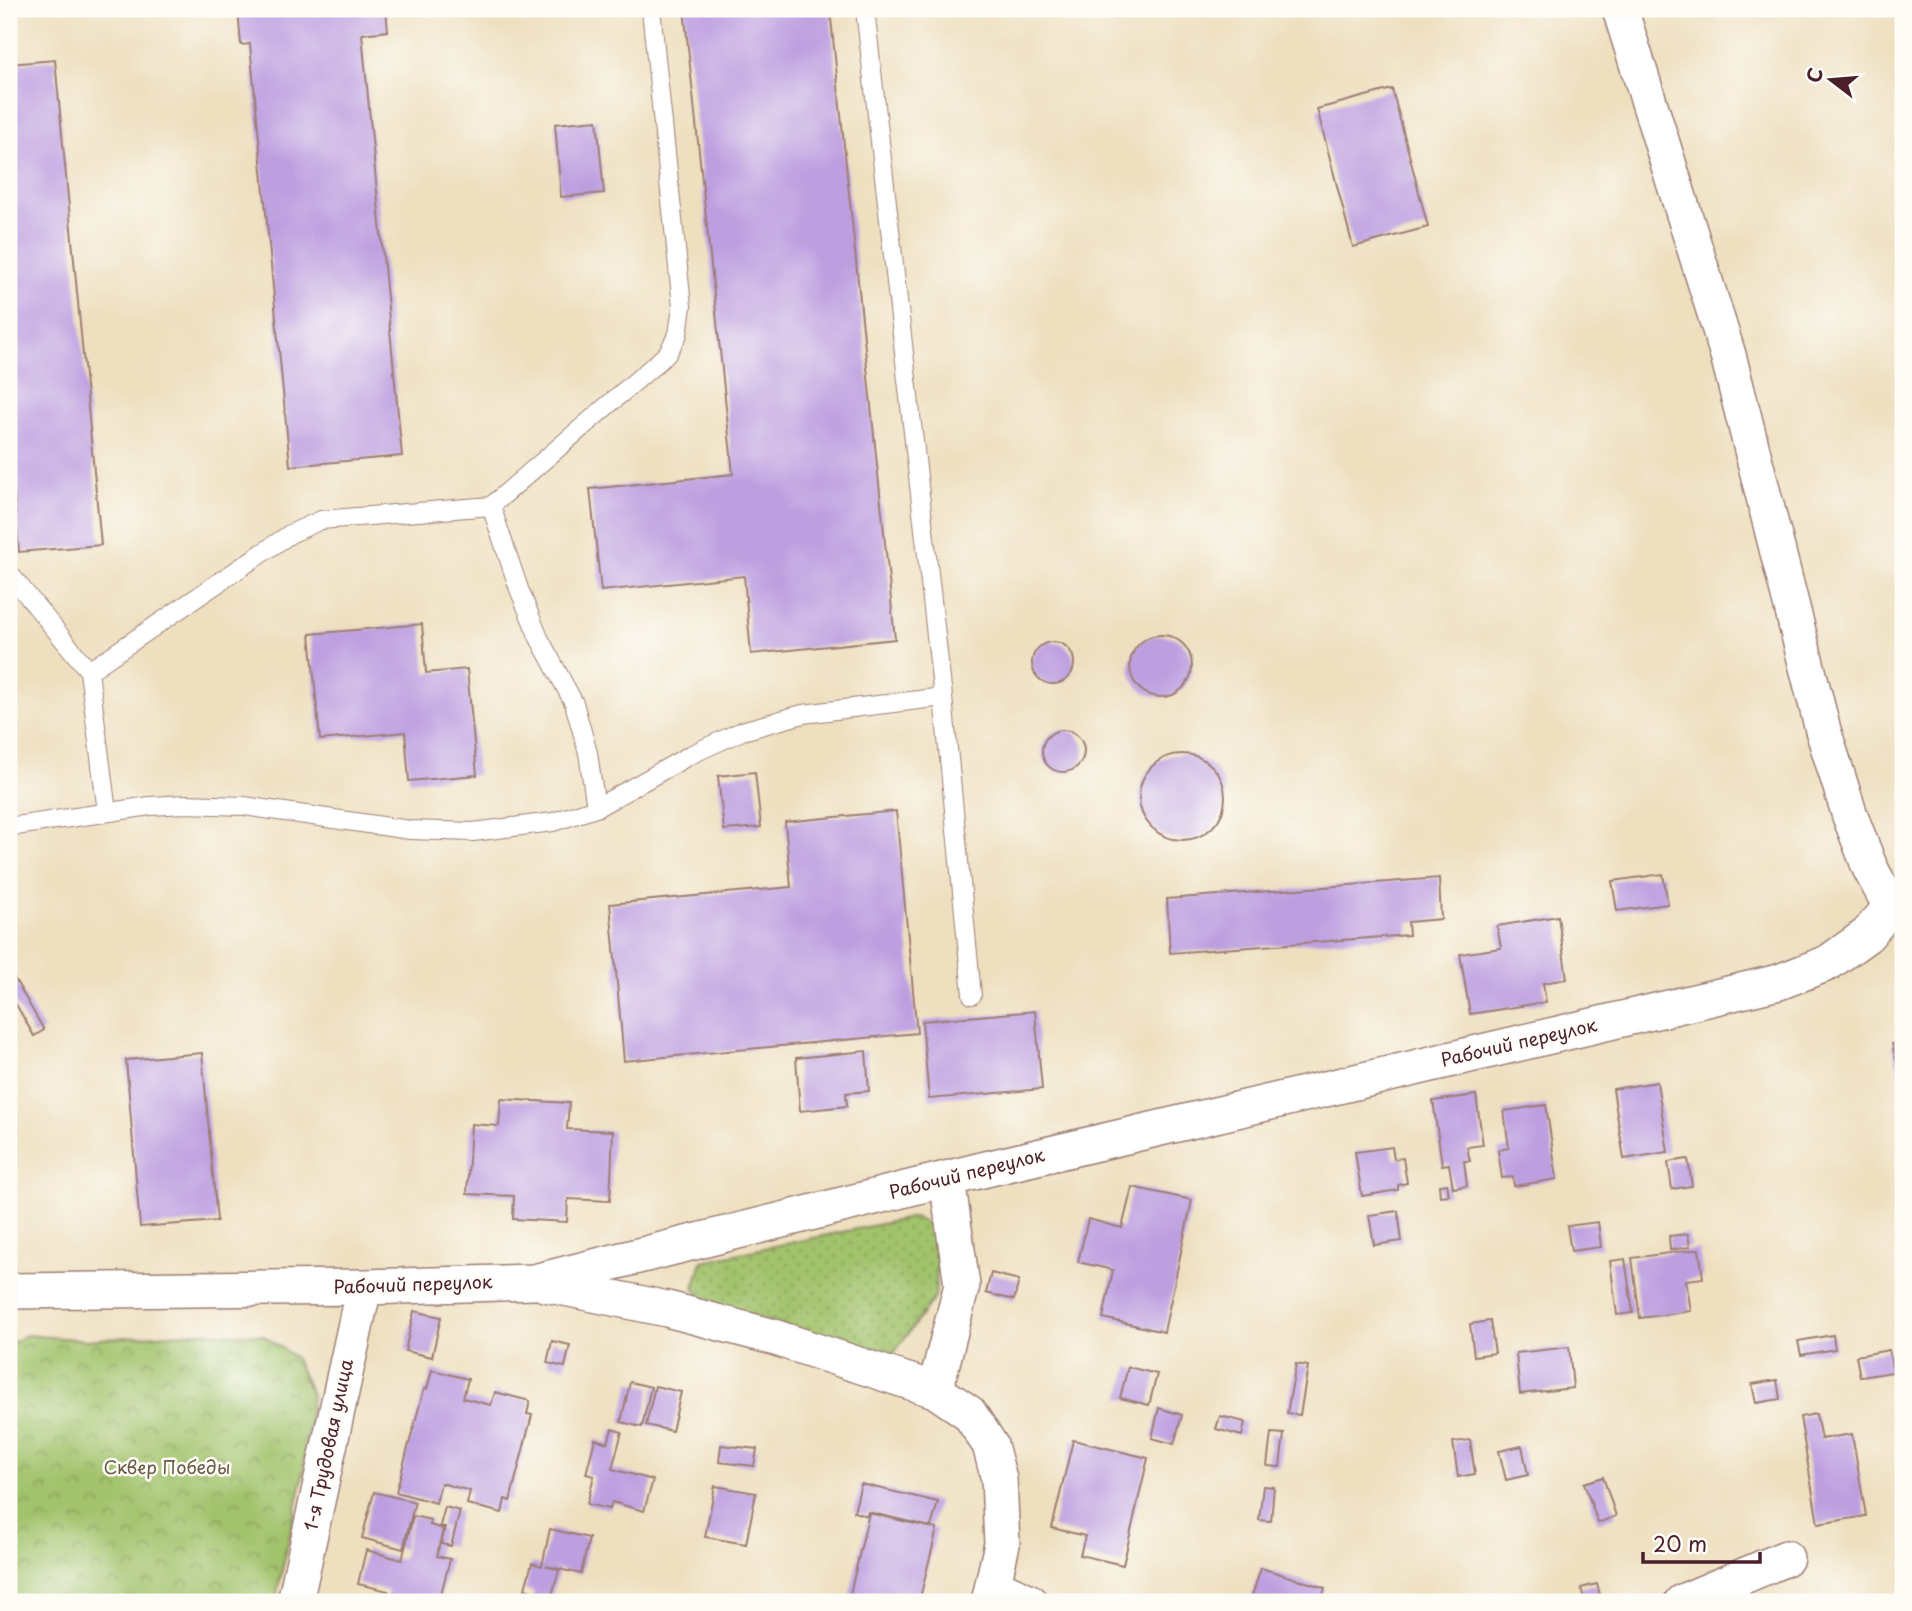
<svg xmlns="http://www.w3.org/2000/svg" width="1912" height="1611" font-family="'Playpen Sans',sans-serif">
<style>
.grass{fill:url(#grass-dots);stroke:#76714c;stroke-width:2}
.park{fill:url(#park-crowns);stroke:#76714c;stroke-width:2}
.building{fill:#bd9fe0}
.lines{fill:none;stroke-linecap:round;stroke-linejoin:round}
.lane-casing{stroke:#9c7f75;stroke-width:20}
.street-casing{stroke:#9c7f75;stroke-width:38}
.lane{stroke:#fff;stroke-width:18}
.street{stroke:#fff;stroke-width:35}
.labels{text-anchor:middle;stroke-width:5;stroke-linejoin:round;paint-order:stroke}
.street-label{font-size:18px;fill:#4a1f2b;stroke:#fdfcf7}
.park-label{font-size:18px;fill:#695842;stroke:#fdfcf7}
</style>
<defs>
<pattern id="grass-dots" width="8" height="8" patternUnits="userSpaceOnUse" patternTransform="scale(1.75)"><rect width="8" height="8" fill="#a2c36c"/><path d="M2 2h.1M6 6h.1" fill="none" stroke="#869e59" stroke-width="1.8" stroke-linecap="round"/></pattern>
<pattern id="park-crowns" width="20" height="18" patternUnits="userSpaceOnUse" patternTransform="scale(1.75)"><rect width="20" height="18" fill="#a2c36c"/><path d="M2 6a3 3 0 1 1 6 0M12 15a3 3 0 1 1 6 0" fill="none" stroke="#869e59"/></pattern>
</defs>
<rect width="100%" height="100%" fill="#fdfcf7"/>
<filter id="ink" filterUnits="userSpaceOnUse"><feTurbulence type="fractalNoise" baseFrequency=".0143" numOctaves="2"/><feDisplacementMap in="SourceGraphic" scale="14" xChannelSelector="R" yChannelSelector="G"/><feConvolveMatrix kernelMatrix="1 2 1 2 8 2 1 2 1" color-interpolation-filters="sRGB"/></filter>
<filter id="wash" filterUnits="userSpaceOnUse"><feTurbulence type="fractalNoise" baseFrequency=".00686" numOctaves="4" result="noise"/><feDisplacementMap in="SourceGraphic" scale="28" xChannelSelector="R" yChannelSelector="G"/><feGaussianBlur stdDeviation="1.57" result="paint"/><feColorMatrix in="noise" values="0 0 0 0 0 0 0 0 0 0 0 0 0 0 0 0 0 1.4 0 .05"/><feComposite in="paint" operator="in"/></filter>
<g filter="url(#wash)">
<rect width="100%" height="100%" fill="#eedfbf"/>
<!-- grass -->
<path class="grass" d="M914 1217 930 1225 939 1242 935 1297 893 1354 708 1305 694 1288 702 1261Z"/>
<!-- park -->
<path class="park" d="M199 1332 263 1335 294 1357 312 1395 302 1481 275 1602H9V1345L26 1335 86 1340Z"/>
<g id="blocks">
<!-- building -->
<path class="building" d="M238 9H386L388 31 362 34 402 456 290 466 250 44 241 45Z
M684 9H830L895 639 751 654 744 576 601 591 590 489 733 474Z
M55 60 101 545 19 552 9 437V64Z
M1392 89 1428 227 1353 247 1317 109Z
M597 120 604 193 561 197 555 124Z
M422 624 426 673 467 669 477 775 409 781 405 732 320 740 310 634Z
M1130 666a31 31 0 1 1 62 0a31 31 0 1 1-62 0Z
M1032 663a21 21 0 1 1 42 0a21 21 0 1 1-42 0Z
M1042 751a21 21 0 1 1 42 0a21 21 0 1 1-42 0Z
M1139 797a43 43 0 1 1 86 0a43 43 0 1 1-86 0Z
M755 772 761 827 724 830 718 776Z
M896 811 917 1033 624 1061 610 904 791 887 785 822Z
M1663 874 1668 904 1617 911 1612 881Z
M1439 878 1441 919 1408 922 1409 935 1170 953 1167 899Z
M1558 916 1567 979 1543 983 1546 1002 1470 1014 1460 954 1501 948 1497 926Z
M9 969 44 1030 34 1036 9 992Z
M1035 1011 1042 1089 929 1099 922 1021Z
M1903 1041V1083H1902L1892 1044Z
M866 1051 869 1091 846 1093 847 1106 800 1111 796 1058Z
M202 1053 217 1221 140 1227 126 1060Z
M1657 1082 1668 1152 1624 1159 1613 1089Z
M1476 1095 1483 1145 1467 1147 1470 1161H1464L1467 1186 1453 1188 1449 1164 1442 1165 1433 1101Z
M501 1099 569 1103 567 1129 613 1131 610 1201 568 1199 567 1222 513 1219 514 1196 467 1194 471 1124 499 1126Z
M1546 1105 1557 1179 1514 1186 1513 1177 1502 1178 1498 1150 1509 1148 1504 1111Z
M1392 1147 1394 1159 1403 1158 1407 1183 1398 1185V1190L1362 1196 1355 1152Z
M1688 1159 1692 1186 1672 1189 1668 1162Z
M1447 1184 1449 1195 1440 1196 1439 1185Z
M1132 1187 1192 1200 1164 1332 1103 1318 1113 1270 1078 1262 1088 1219 1122 1228Z
M1398 1211 1402 1241 1374 1245 1369 1215Z
M1598 1222 1601 1247 1571 1251 1567 1226Z
M1688 1234 1690 1247 1670 1250 1669 1236Z
M1699 1249 1703 1278 1686 1280 1691 1311 1640 1318 1632 1258Z
M1625 1259 1633 1313 1617 1315 1610 1261Z
M991 1273 1019 1280 1014 1300 986 1293Z
M414 1311 441 1317 432 1357 405 1351Z
M1490 1321 1495 1353 1474 1356 1470 1324Z
M1833 1335 1835 1349 1801 1355 1798 1341Z
M552 1341 570 1345 565 1367 547 1363Z
M1569 1347 1573 1388 1520 1394 1516 1353Z
M1889 1350 1893 1372 1860 1377 1856 1356Z
M1296 1364 1308 1366 1300 1415 1287 1413Z
M1128 1367 1157 1374 1149 1405 1120 1398Z
M432 1370 468 1379 463 1398 491 1405 495 1392 530 1401 527 1414 532 1415 510 1501 505 1499 502 1513 467 1504 470 1491 441 1483 436 1503 396 1492 424 1389H427Z
M1777 1380 1780 1399 1756 1403 1752 1384Z
M630 1382 651 1387 642 1427 621 1422Z
M655 1386 681 1392 672 1431 646 1425Z
M1159 1408 1182 1415 1174 1444 1152 1438Z
M1816 1414 1821 1439 1852 1434 1866 1516 1818 1524 1800 1417Z
M1220 1416 1245 1422 1242 1436 1216 1429Z
M612 1429 622 1432 612 1469 653 1480 644 1511 612 1502 610 1509 587 1504 594 1476 586 1474 595 1439 608 1443Z
M1271 1433 1284 1434 1280 1467 1267 1466Z
M1073 1440 1148 1458 1123 1565 1080 1555 1085 1536 1052 1528Z
M1470 1440 1475 1474 1458 1477 1453 1442Z
M721 1445 757 1449 754 1466 719 1462Z
M1522 1446 1528 1475 1506 1480 1499 1451Z
M1603 1477 1616 1516 1598 1523 1584 1483Z
M861 1484 938 1502 931 1527 868 1512 867 1516 854 1512Z
M715 1486 756 1493 746 1544 705 1537Z
M1263 1486 1274 1487 1271 1521 1259 1520Z
M374 1492 415 1502 403 1549 362 1538Z
M445 1507 460 1511 451 1546 441 1544 445 1527 440 1526Z
M869 1513 937 1529 919 1602H857L859 1597 850 1594Z
M413 1516 431 1520 430 1525 443 1529 437 1556 450 1559 439 1602H385L388 1591 358 1584 366 1550 402 1560Z
M550 1529 589 1538 581 1574 546 1566 559 1570 550 1602H531L534 1592 525 1589 532 1563 542 1566Z
M1261 1568 1325 1588 1321 1602H1250Z
M1597 1584 1602 1602H1585L1581 1588Z"/>
</g>
</g>
<g filter="url(#ink)">
<use href="#blocks" fill-opacity="0" stroke="#9c7f75" stroke-width="2"/>
<g class="lines">
<defs>
<path id="lane" d="M865 9 943 697 972 995
M491 506 667 354 678 334 682 306 651 9
M9 573 89 671 107 812
M89 671 290 534 321 520 491 506 519 589 539 638 574 703 588 753 596 808
M9 827 150 806 186 804 244 806 410 830 473 832 553 822 596 808 690 755 742 731 803 714 943 697"/>
<path id="street" d="M545 1284 667 1309 770 1336 935 1390 969 1413 990 1445 999 1479 1002 1544 989 1602
M9 1291 364 1287 534 1282 982 1170 1779 982 1828 963 1867 935 1891 907 1870 868 1850 816 1823 730 1728 355 1620 9
M935 1390 962 1285 947 1179
M993 1585 1030 1602
M295 1602 364 1287
M1682 1602 1786 1558"/>
</defs>
<!-- lane casing -->
<use href="#lane" class="lane-casing"/>
<!-- street casing -->
<use href="#street" class="street-casing"/>
<!-- lane -->
<use href="#lane" class="lane"/>
<!-- street -->
<use href="#street" class="street"/>
</g>
</g>
<g class="labels">
<!-- street labels -->
<g class="street-label">
<text transform="translate(1519 1043) rotate(-13)" y="6">Рабочий переулок</text>
<text transform="translate(967 1174) rotate(-14)" y="6">Рабочий переулок</text>
<text transform="translate(413 1285) rotate(-2)" y="6">Рабочий переулок</text>
<text transform="translate(329 1445) rotate(-78)" y="6">1-я Трудовая улица</text>
</g>
<!-- park labels -->
<g class="park-label">
<text x="167" y="1474">Сквер Победы</text>
</g>
</g>
<!-- margin -->
<rect width="1912" height="1611" fill="none" stroke="#fdfcf7" stroke-width="35"/>
<!-- north arrow -->
<g transform="translate(1831 80) rotate(286)" stroke="#fdfcf7" stroke-width="5" paint-order="stroke">
<path d="M0-5L12 26L0 18L-12 26Z" fill="#4a1f2b"/>
<text y="-10" font-size="19" font-weight="bold" text-anchor="middle" fill="#4a1f2b">С</text>
</g>
<!-- scale -->
<path d="M1643 1552v10h117v-10" fill="none" stroke="#4a1f2b" stroke-width="3.5"/>
<text x="1653" y="1552" font-size="21" fill="#4a1f2b" stroke="#fdfcf7" stroke-width="5" paint-order="stroke">20 m</text>
</svg>
